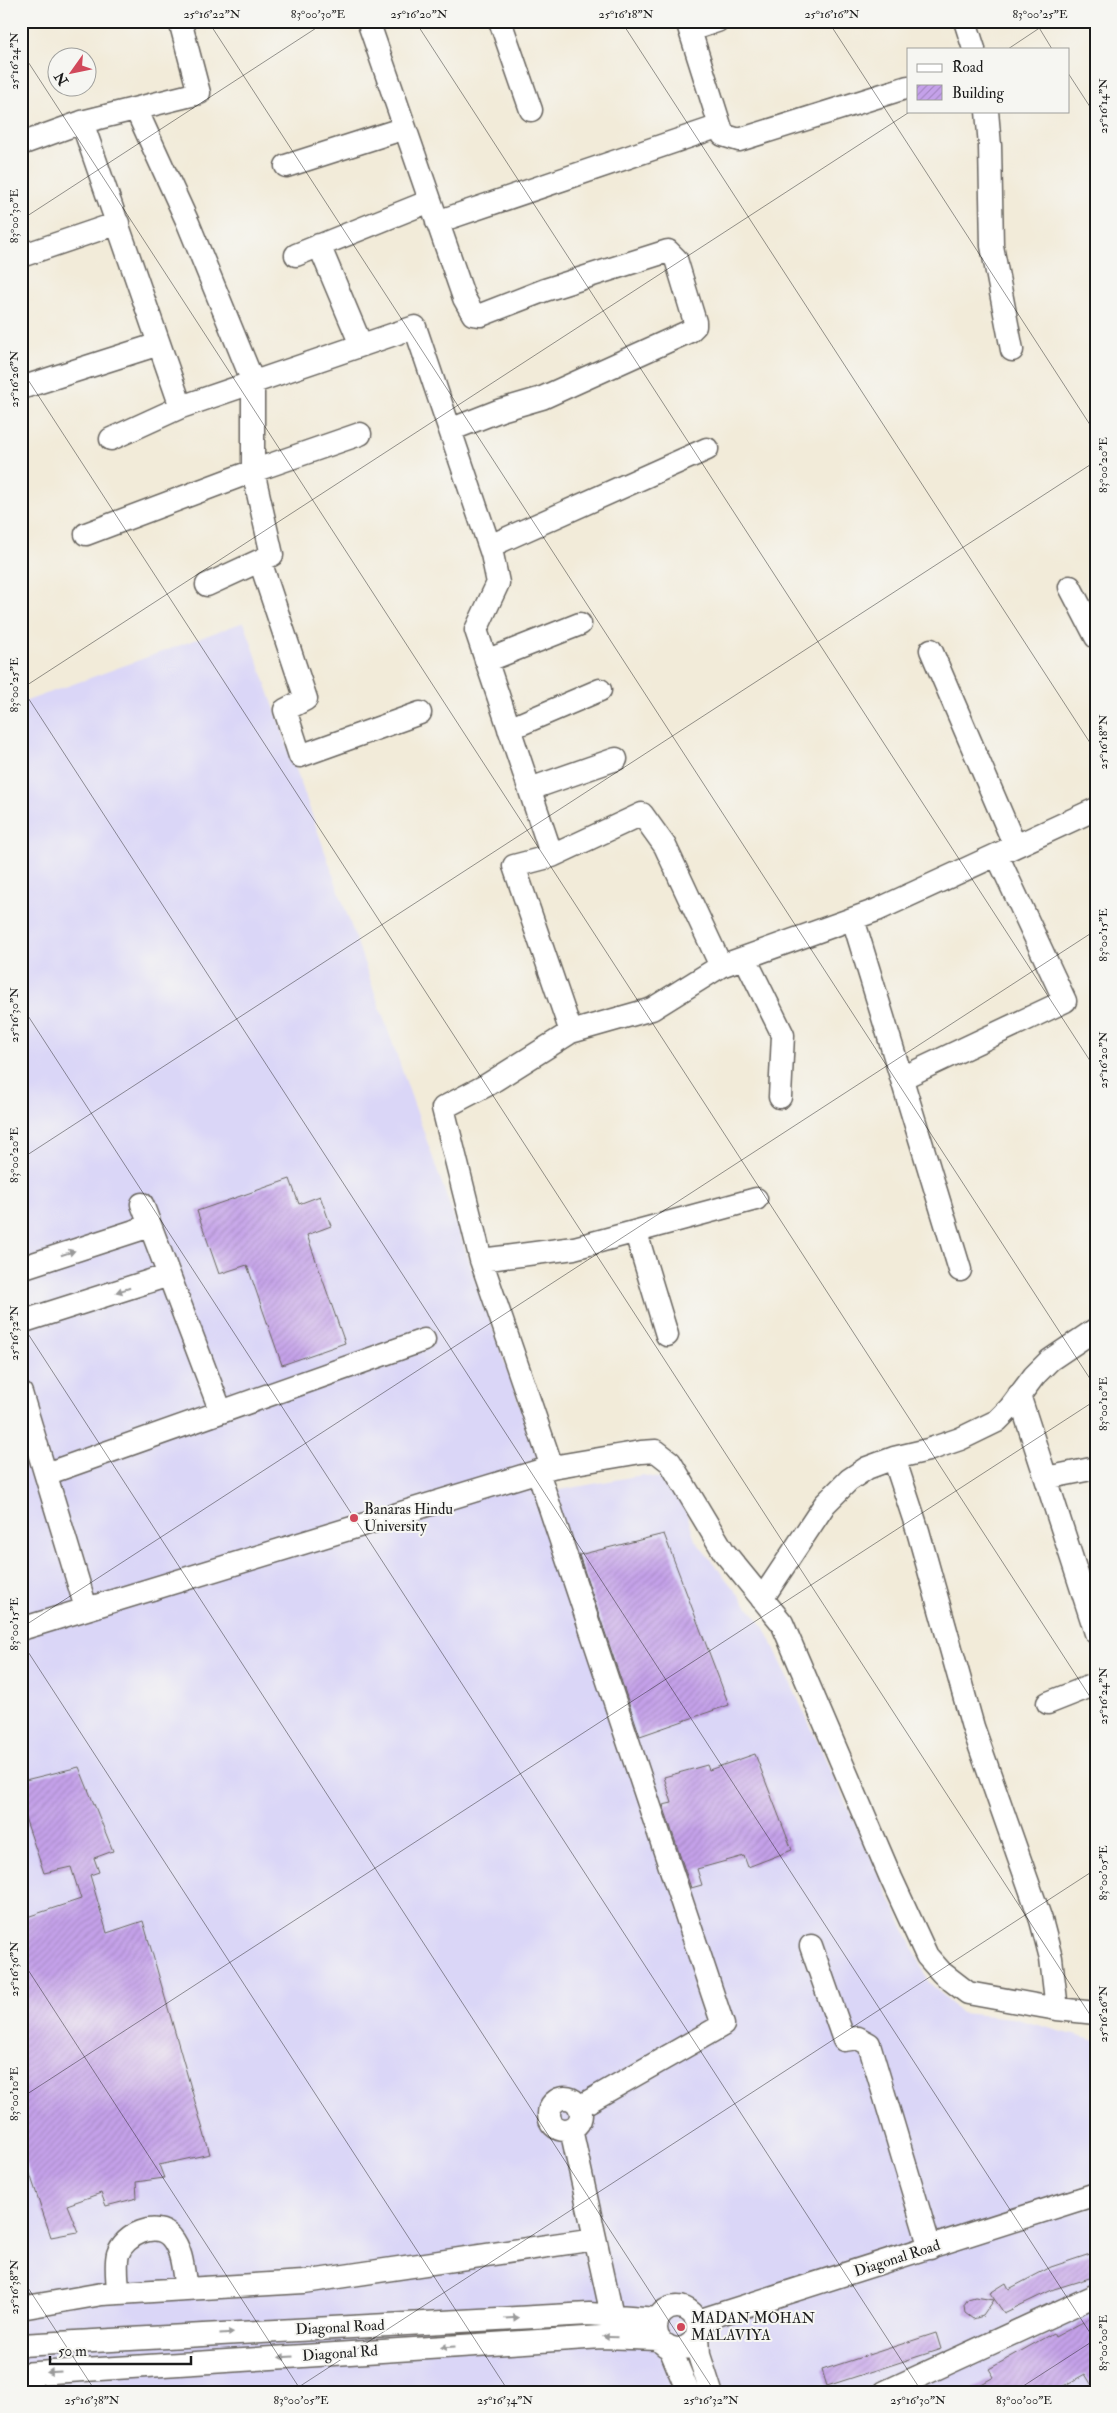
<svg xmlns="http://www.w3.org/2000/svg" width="1117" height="2413" font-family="'IM FELL Double Pica',serif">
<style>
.built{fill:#dad6f7}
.building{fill:url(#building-hatch)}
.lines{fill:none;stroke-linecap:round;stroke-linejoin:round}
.minor-casing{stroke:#67645e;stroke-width:25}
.minor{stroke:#fff;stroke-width:22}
.oneway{fill:#999}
.ticks{fill:none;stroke:#1c1c1c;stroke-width:1;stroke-opacity:0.45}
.poi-dot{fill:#d1495b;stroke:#f6f6f2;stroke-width:2}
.labels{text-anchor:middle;stroke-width:4;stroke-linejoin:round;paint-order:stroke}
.poi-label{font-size:15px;fill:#1c1c1c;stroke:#f6f6f2;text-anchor:start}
.street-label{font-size:15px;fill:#1c1c1c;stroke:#f6f6f2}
.neatline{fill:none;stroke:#1c1c1c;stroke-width:2}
.ticks-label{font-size:12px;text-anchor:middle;fill:#1c1c1c}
</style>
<defs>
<pattern id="building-hatch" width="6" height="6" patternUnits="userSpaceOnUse" patternTransform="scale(1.25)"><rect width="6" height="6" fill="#c4a1e9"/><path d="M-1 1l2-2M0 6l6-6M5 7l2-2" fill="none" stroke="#a88ac7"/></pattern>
</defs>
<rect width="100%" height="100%" fill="#f6f6f2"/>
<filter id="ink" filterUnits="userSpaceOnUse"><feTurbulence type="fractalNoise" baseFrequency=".02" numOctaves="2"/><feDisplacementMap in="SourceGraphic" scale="10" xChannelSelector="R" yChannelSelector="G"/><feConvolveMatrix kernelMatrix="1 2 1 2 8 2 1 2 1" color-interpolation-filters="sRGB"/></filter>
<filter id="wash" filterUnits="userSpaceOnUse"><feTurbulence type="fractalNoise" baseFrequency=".0096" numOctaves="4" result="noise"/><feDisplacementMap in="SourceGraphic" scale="20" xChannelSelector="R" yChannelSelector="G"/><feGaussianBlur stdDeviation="1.12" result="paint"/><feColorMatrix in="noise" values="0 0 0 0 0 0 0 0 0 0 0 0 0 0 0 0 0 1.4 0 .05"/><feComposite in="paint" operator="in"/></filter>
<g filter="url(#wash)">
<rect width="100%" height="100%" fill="#f2ebd9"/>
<!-- built -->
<path class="built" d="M244 622 538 1456 544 1493 642 1475 666 1480 681 1495 695 1540 765 1628 929 1982 961 2013 1012 2018 1096 2041V2392H21V703Z"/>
<g id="blocks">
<!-- building -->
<path class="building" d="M290 1179 299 1204 320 1196 331 1226 307 1235 345 1343 282 1365 247 1265 219 1274 197 1211Z
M664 1534 729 1705 640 1736 579 1555Z
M755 1754 792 1850 748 1867 744 1856 697 1869 702 1885 691 1888 663 1805 672 1803 664 1777 707 1765 709 1770Z
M79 1767 113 1851 94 1858 99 1872 90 1875 107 1933 143 1921 210 2154 159 2165 164 2178 136 2182 137 2198 106 2206 101 2193 67 2205 78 2232 51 2237 21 2147V1919L81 1899 71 1867 44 1873 21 1806V1781Z
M1096 2252V2276L1054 2289 1004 2313 990 2293 1006 2283 1009 2289 1051 2267Z
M975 2297 994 2300 983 2316 973 2319 965 2313 964 2305 968 2299Z
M1096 2315V2392L1085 2374 1053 2392H967L994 2377 989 2369 1053 2333 1055 2337Z
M936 2333 941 2349 827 2386 822 2370Z"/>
</g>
</g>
<g filter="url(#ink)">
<use href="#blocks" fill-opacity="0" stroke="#67645e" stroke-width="1"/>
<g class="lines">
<defs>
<path id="minor" d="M368 21 464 298 473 314 481 315 545 290 668 251 676 259 695 322V326L690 331 542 398 501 410 450 430
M500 21 531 110
M687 21 723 135 739 140 908 87
M965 21 974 49
M690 30 717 21
M987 111 990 146 992 246 1012 350
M82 122 181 407
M21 144 82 122 199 93 180 21
M286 166 405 128
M437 222 720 126
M319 245 361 345
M296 255 430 201
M21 256 118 223
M21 388 159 344
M111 439 181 407 415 327 492 554 498 583 476 630 552 856 514 866 571 1032
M86 534 253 471V382L188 223 136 109
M490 546 707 449
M260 561 306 699 285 710 300 756 420 713
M207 585 272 555 253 471 360 434
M1070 587 1096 637
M931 650 1015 846
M486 661 580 624
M509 729 600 690
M530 789 616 759
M552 856 642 814 665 846 721 966
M853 919 960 1270
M745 958 783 1035 780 1097
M902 1078 1065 1001 997 855
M142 1204 221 1412
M636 1233 667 1335
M481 1260 574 1248 756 1199
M21 1268 150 1226
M21 1322 169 1275
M21 1393 86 1608
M1019 1395 1096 1633
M894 1458 918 1531 973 1727 1041 1920 1051 1958 1057 2009
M552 1467 481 1260 443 1108 487 1085 571 1032 652 1009 721 966 877 910 1096 809
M538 1472 723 2025 579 2107
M46 1474 424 1340
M1046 1478 1096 1468
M762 1599 825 1504 849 1480 867 1468 894 1458 928 1450 960 1439 997 1421 1010 1408 1034 1376 1050 1360 1096 1329
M21 1629 552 1467 641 1452 656 1451 670 1462 724 1552 782 1623 891 1878 927 1956 942 1973 968 1993 1057 2009 1096 2013
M1048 1703 1096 1684
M811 1946 844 2040 858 2038 869 2044 930 2248
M549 2114a16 16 0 1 1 32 0a16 16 0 1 1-32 0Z
M571 2129 612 2315
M118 2293C118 2282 115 2265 118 2254 124 2235 156 2220 171 2237 183 2251 183 2272 186 2289
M656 2328a21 21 0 1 1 42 0a21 21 0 1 1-42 0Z
M21 2308 102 2294 304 2282 595 2239
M698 2321 1096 2194
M698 2334 699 2355 711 2392
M21 2345 589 2314 658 2319
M670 2348 688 2392
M21 2374 602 2337 659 2339
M885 2392 1096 2295"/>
</defs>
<!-- minor casing -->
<use href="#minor" class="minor-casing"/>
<!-- minor -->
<use href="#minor" class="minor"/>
</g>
<!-- one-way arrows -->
<defs><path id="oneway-solid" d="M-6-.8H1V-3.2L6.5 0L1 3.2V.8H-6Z" transform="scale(1.25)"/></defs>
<g class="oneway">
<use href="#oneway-solid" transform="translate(68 1253) rotate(-18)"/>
<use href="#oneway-solid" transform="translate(123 1290) rotate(162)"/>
<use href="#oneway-solid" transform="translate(512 2318) rotate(-3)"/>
<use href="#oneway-solid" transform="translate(227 2333) rotate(-3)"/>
<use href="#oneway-solid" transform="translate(610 2337) rotate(-178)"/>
<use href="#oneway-solid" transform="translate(448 2347) rotate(176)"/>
<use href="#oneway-solid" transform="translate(286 2357) rotate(176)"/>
<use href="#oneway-solid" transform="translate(54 2372) rotate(176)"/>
</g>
</g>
<!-- ticks -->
<path class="ticks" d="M208 21 1096 1388M415 21 1096 1070M621 21 1096 752M828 21 1096 434M1035 21 1052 49M1008 49 1050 21M21 51 1096 1706M1068 73 1096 116M21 220 327 21M21 369 1096 2024M21 687 1096 2342M21 689 911 111M21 1005 922 2392M21 1159 1096 461M21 1323 715 2392M21 1628 1096 930M21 1641 509 2392M21 1959 302 2392M21 2098 1096 1400M21 2277 96 2392M291 2392 1096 1869M1014 2392 1096 2339"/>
<!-- markers -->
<g class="poi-dot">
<circle cx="354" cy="1518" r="5"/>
<circle cx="681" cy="2327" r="5"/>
</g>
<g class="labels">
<!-- poi labels -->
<g class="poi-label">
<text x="364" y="1514">Banaras Hindu<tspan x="364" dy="17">University</tspan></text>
<text x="691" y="2323">MADAN MOHAN<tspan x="691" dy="17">MALAVIYA</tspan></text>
</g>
<!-- street labels -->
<g class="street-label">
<text transform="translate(897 2258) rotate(-18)" y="5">Diagonal Road</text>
<text transform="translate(340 2327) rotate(-3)" y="5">Diagonal Road</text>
<text transform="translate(340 2353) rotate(-4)" y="5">Diagonal Rd</text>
</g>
</g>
<!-- margin -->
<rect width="1117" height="2413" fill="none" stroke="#f6f6f2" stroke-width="55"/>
<!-- legend -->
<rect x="907" y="48" width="162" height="65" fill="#f6f6f2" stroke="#9f9f9c"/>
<rect x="917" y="64" width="25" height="8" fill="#ffffff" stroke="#9f9f9c"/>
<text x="952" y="72" font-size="15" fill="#1c1c1c">Road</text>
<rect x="917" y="85" width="25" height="15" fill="url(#building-hatch)" stroke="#9f9f9c"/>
<text x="952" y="98" font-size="15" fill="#1c1c1c">Building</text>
<!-- north arrow -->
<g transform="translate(72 72) rotate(237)"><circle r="24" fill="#f6f6f2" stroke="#9f9f9c"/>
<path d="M0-4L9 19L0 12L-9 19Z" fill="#d1495b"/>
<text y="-8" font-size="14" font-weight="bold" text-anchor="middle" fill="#1c1c1c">N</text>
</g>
<!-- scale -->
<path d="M50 2356v8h141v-8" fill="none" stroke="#1c1c1c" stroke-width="2.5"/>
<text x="58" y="2356" font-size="15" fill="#1c1c1c" stroke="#f6f6f2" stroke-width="4" paint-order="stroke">50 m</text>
<rect x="28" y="28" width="1062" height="2358" class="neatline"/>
<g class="ticks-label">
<text x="212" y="18">25°16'22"N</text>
<text x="318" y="18">83°00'30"E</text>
<text x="419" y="18">25°16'20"N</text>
<text x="626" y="18">25°16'18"N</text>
<text x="832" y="18">25°16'16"N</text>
<text x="1040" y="18">83°00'25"E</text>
<text transform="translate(14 61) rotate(-90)" y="4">25°16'24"N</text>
<text transform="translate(1103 106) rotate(-90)" y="4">25°16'14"N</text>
<text transform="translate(14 216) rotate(-90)" y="4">83°00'30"E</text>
<text transform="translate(14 379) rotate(-90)" y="4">25°16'26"N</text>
<text transform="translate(1103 465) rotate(-90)" y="4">83°00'20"E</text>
<text transform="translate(14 685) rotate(-90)" y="4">83°00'25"E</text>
<text transform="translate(1103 742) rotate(-90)" y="4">25°16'18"N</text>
<text transform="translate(1103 935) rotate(-90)" y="4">83°00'15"E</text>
<text transform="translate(14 1015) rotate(-90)" y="4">25°16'30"N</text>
<text transform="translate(1103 1060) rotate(-90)" y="4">25°16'20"N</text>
<text transform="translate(14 1155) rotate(-90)" y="4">83°00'20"E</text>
<text transform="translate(14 1333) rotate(-90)" y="4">25°16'32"N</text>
<text transform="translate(1103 1404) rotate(-90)" y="4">83°00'10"E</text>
<text transform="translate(14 1624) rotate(-90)" y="4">83°00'15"E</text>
<text transform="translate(1103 1696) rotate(-90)" y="4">25°16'24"N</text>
<text transform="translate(1103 1873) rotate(-90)" y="4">83°00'05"E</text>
<text transform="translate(14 1969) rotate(-90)" y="4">25°16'36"N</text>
<text transform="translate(1103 2014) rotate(-90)" y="4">25°16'26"N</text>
<text transform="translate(14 2094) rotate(-90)" y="4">83°00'10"E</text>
<text transform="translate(14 2287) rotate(-90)" y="4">25°16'38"N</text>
<text transform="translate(1103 2343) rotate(-90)" y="4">83°00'00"E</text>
<text x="92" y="2404">25°16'38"N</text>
<text x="301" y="2404">83°00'05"E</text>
<text x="505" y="2404">25°16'34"N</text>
<text x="711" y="2404">25°16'32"N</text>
<text x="918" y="2404">25°16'30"N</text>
<text x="1024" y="2404">83°00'00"E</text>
</g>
</svg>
